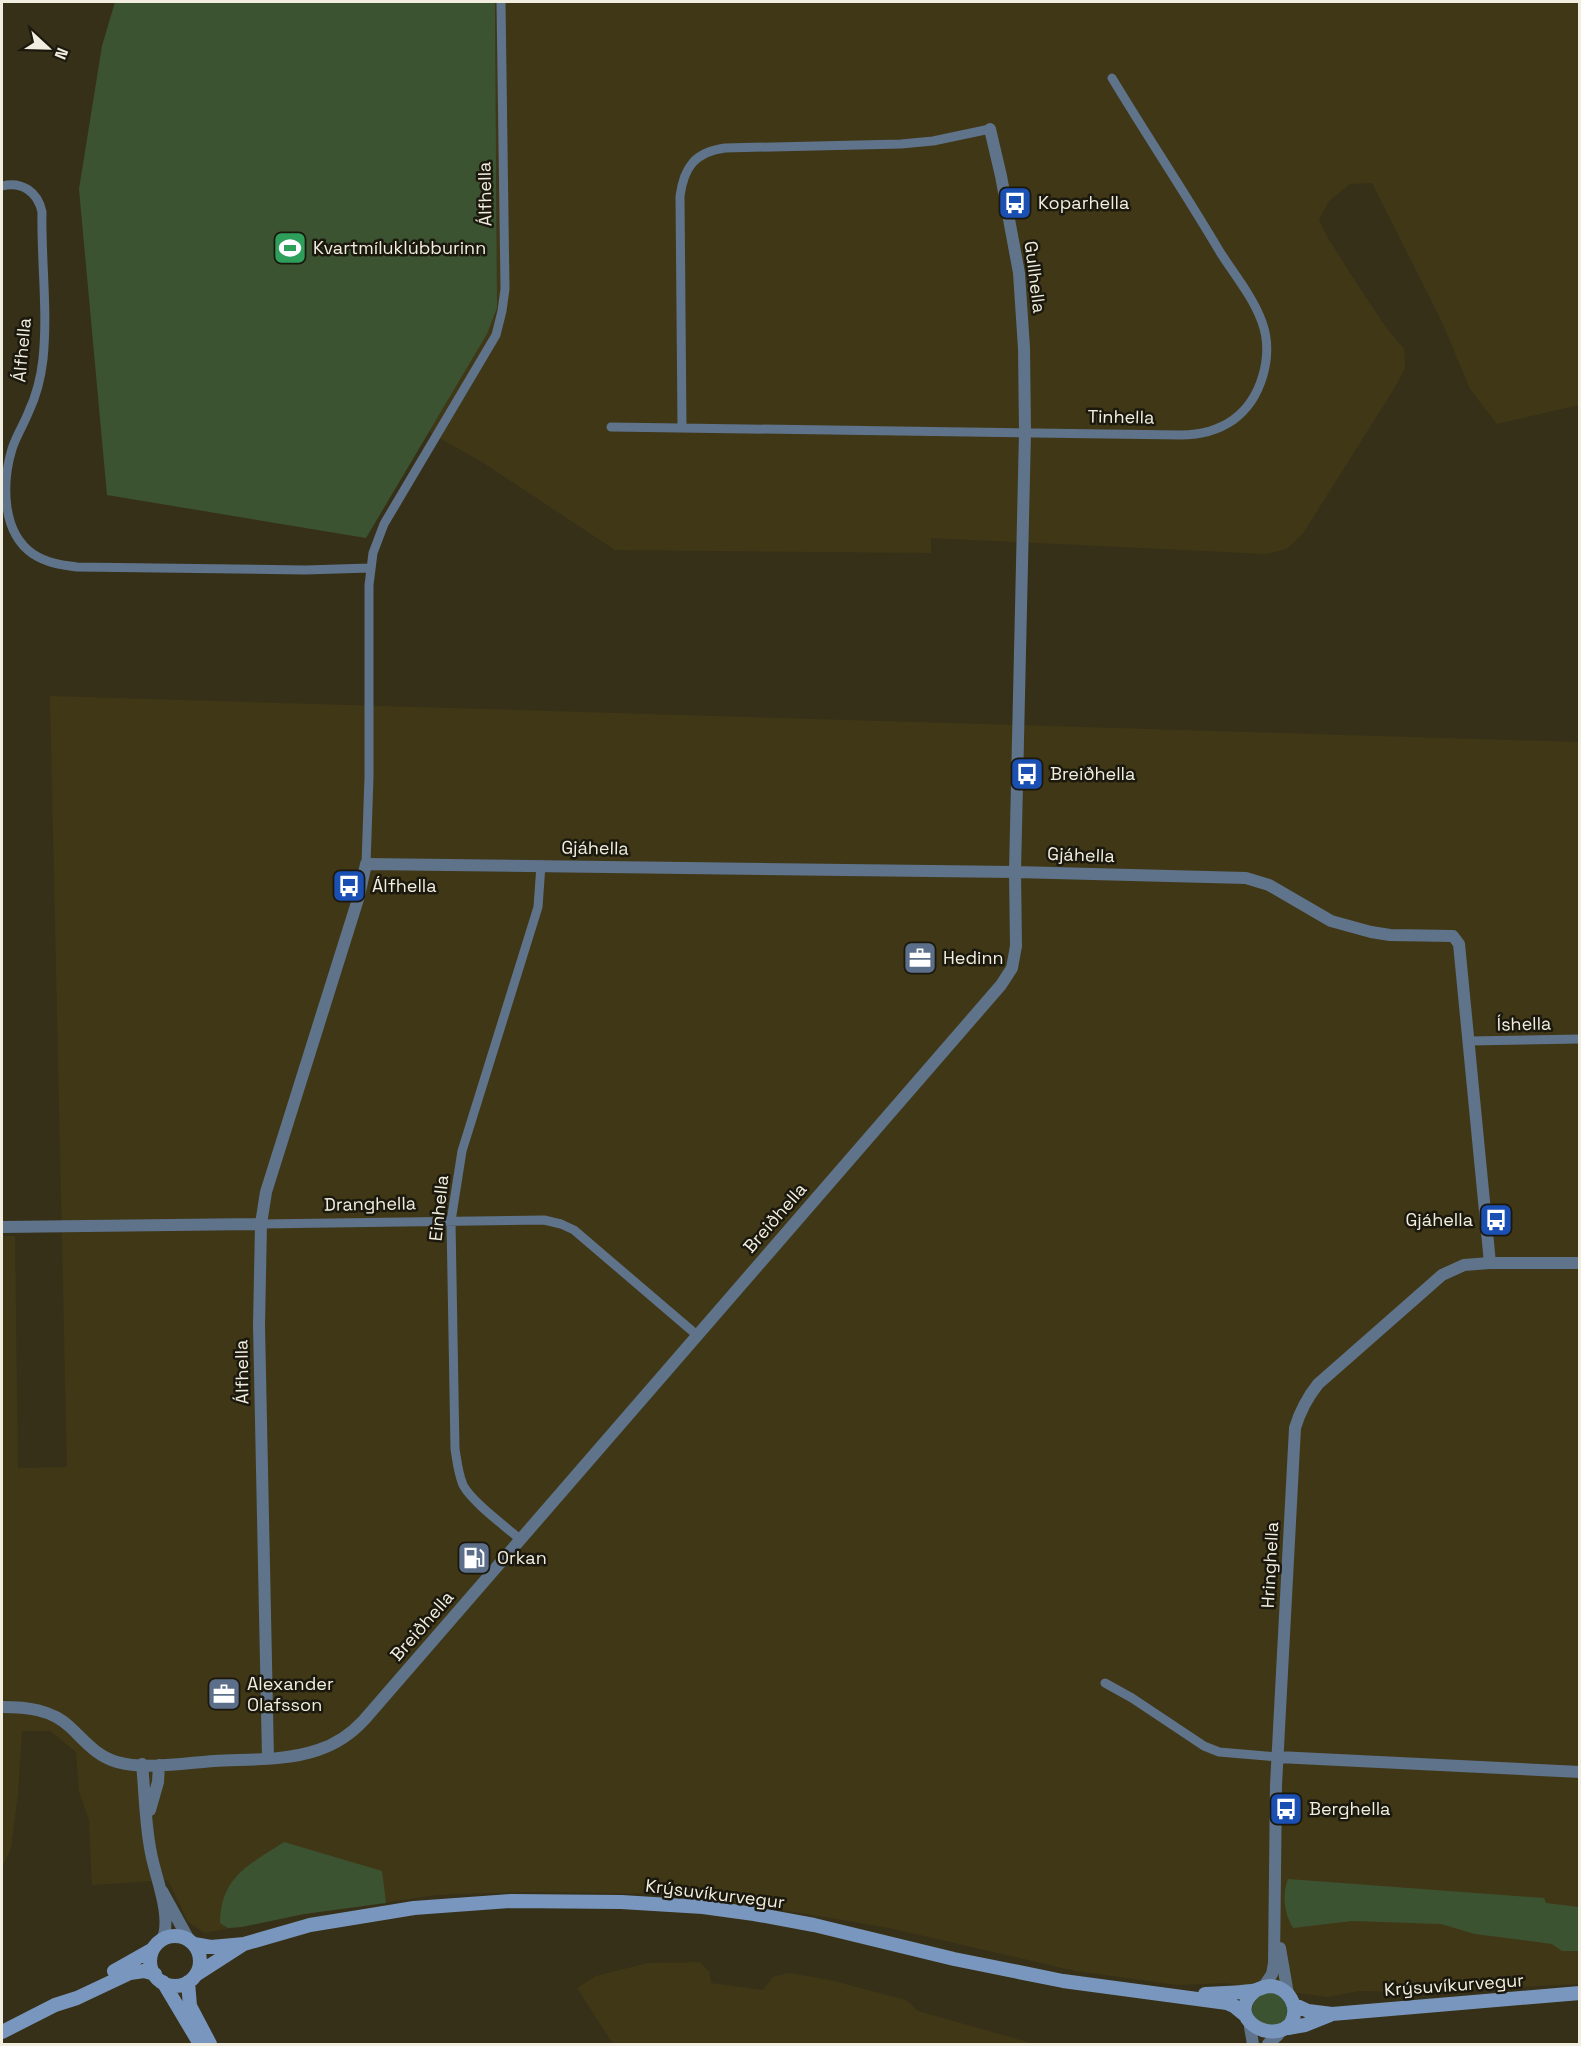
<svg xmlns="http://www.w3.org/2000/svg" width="1581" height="2046" font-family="'Space Grotesk',sans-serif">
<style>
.built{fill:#403717}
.green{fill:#3c5332}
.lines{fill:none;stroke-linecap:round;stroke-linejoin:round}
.minor{stroke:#5f738b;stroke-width:9}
.tertiary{stroke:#5f738b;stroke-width:12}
.secondary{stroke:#7997be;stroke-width:14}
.labels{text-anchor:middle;stroke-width:5;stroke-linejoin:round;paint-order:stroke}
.street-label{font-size:18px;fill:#f2eedf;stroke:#1b180e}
.poi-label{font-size:18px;fill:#f2eedf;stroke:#1b180e;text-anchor:start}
</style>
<rect width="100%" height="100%" fill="#373018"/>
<!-- built -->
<path class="built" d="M495 2H1579V405L1497 424 1470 389 1442 322 1372 183 1350 184 1329 201 1319 219 1326 235 1359 287 1385 326 1404 349 1405 368 1394 389 1302 535 1286 549 1266 554 931 538V553L615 550 482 462 429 432 487 334 497 308Z
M50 696 1579 742V1984L1422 1992 1359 1991 1327 1997 1225 1983 1177 1985 1075 1971 889 1928 753 1905 661 1894 527 1892 437 1895 304 1914 205 1933 188 1922 168 1880 92 1885 89 1820 79 1792 76 1752 50 1731H22L18 1794 11 1848 2 1868V1236H15L18 1468 67 1467Z
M699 1962 709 1971 711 1983 763 1990 773 1977 789 1973 830 1980 906 2000 918 2011 1035 2044H613L577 1988 596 1976 648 1963Z"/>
<!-- green -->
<path class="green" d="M115 2H495L497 308 487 334 366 538 107 495 79 189 102 46Z
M284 1842 382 1871 386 1903 304 1914 242 1927 228 1928 220 1923C221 1876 249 1865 284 1842Z
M1288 1879 1544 1898 1546 1903 1579 1907V1951H1562L1552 1944 1475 1934 1441 1924 1352 1921 1293 1928C1284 1913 1282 1895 1288 1879Z
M1265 1992C1290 1993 1296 2014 1276 2028L1252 2019C1251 2005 1253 2000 1265 1992Z"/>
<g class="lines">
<!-- minor -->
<path class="minor" d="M2 186C22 181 38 192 42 212 41 261 48 310 43 359 41 377 37 394 29 411 24 424 16 436 12 449 2 482 1 532 33 554 47 563 61 565 77 567L305 570 370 568
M611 427 1181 435C1200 435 1217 431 1233 420 1262 399 1274 355 1262 322 1253 297 1234 274 1220 252 1185 193 1147 136 1112 78
M682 427 680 196C684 167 695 152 725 148L901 144 933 141 990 129
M366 864 369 777V585L373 553 384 524 496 335 502 311 505 289 501 2
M1469 1041 1580 1039
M261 1224 544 1220 561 1224 574 1230 698 1336
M521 1540C505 1526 472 1502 463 1485 458 1473 457 1461 455 1449L451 1221 462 1151 538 907 541 865
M1105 1683 1132 1698 1204 1746 1219 1752 1278 1757"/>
<!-- tertiary -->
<path class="tertiary" d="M2 1227 261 1224
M2 1707C26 1707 51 1709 70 1727 85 1741 96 1756 117 1762 145 1770 185 1763 214 1761 248 1759 286 1761 318 1750 337 1744 351 1734 364 1720L1001 985 1012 968 1016 946 1015 872 1025 432 1024 348 1019 273 1001 176 990 129
M1278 1757 1580 1772
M268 1758 259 1325 261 1224 266 1192 359 896 366 864 1015 872 1246 878 1269 885 1331 921 1371 932 1390 935 1453 936 1459 944 1490 1263
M142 1764C145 1794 145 1824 151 1853 155 1876 173 1918 162 1940
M150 1810 158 1782 159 1765
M162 1891 189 1940
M1280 1948 1288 1994
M1264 1986 1272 1974 1274 1963 1276 1785 1295 1428C1300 1411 1307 1398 1318 1384L1442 1275 1464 1265 1490 1263H1580
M1250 2027 1253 2044
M1268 2044 1278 2035"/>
<!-- secondary -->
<path class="secondary" d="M150 1961a25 25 0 1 1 50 0a25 25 0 1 1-50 0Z
M194 1944 211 1947 244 1944 310 1925 414 1908 511 1901 621 1902 703 1907 754 1914 814 1925 954 1959 1063 1981 1227 2003 1234 2006 1245 2015
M114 1971 153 1949
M197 1974 242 1945
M163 1982 200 2044
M188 1982 190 2006 210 2044
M1205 1994C1221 1993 1237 1993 1252 1991 1259 1990 1263 1986 1270 1986 1289 1987 1300 2007 1291 2023 1273 2046 1223 2018 1255 1991
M1293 2004 1308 2011 1332 2014 1580 1993
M1288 2028 1305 2025 1330 2015
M2 2032 55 2005 77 1998 130 1973 144 1971 155 1974"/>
</g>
<!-- icons -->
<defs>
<symbol id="bus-square" viewBox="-11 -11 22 22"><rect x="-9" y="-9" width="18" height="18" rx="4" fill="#1a4fb4" stroke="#1b180e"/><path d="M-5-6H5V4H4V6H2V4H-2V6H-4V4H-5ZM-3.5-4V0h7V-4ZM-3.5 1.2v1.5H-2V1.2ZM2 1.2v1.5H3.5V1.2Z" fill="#fff"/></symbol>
<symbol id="stadium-square" viewBox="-11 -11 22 22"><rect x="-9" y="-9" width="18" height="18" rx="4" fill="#2e9e5b" stroke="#1b180e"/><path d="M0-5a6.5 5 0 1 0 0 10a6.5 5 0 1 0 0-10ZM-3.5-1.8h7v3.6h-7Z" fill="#fff"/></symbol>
<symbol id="office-square" viewBox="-11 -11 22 22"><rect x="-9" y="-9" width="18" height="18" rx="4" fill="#5c6f8a" stroke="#1b180e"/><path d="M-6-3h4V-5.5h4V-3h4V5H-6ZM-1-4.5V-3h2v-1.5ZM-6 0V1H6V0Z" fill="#fff"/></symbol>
<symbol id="fuel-square" viewBox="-11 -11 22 22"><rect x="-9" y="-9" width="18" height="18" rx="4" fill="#5c6f8a" stroke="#1b180e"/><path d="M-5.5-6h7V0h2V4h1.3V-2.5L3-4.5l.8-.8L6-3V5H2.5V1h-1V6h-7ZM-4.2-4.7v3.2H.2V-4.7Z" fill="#fff"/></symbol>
</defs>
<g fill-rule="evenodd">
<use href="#bus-square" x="996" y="184" width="38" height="38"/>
<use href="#stadium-square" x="271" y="229" width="38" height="38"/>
<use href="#bus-square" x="1008" y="755" width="38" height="38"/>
<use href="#bus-square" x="330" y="867" width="38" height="38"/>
<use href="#office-square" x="901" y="939" width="38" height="38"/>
<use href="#bus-square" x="1477" y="1201" width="38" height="38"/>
<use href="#fuel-square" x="455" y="1539" width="38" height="38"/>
<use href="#office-square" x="205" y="1675" width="38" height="38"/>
<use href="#bus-square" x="1267" y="1790" width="38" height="38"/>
</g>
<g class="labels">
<!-- street labels -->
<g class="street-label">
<text transform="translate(485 194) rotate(-91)" y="6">Álfhella</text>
<text transform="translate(1035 277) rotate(83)" y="6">Gullhella</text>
<text transform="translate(22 350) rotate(-85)" y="6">Álfhella</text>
<text transform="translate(1121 417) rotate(1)" y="6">Tinhella</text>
<text transform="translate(595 848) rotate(1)" y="6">Gjáhella</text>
<text transform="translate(1081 855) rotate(2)" y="6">Gjáhella</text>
<text transform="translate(1524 1024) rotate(-1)" y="6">Íshella</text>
<text transform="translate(370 1204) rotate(-1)" y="6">Dranghella</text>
<text transform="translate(439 1208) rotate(-84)" y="6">Einhella</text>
<text transform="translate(775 1218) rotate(-49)" y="6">Breiðhella</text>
<text transform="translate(242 1372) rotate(-91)" y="6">Álfhella</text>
<text transform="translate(1270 1565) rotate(-87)" y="6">Hringhella</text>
<text transform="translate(422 1626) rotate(-49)" y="6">Breiðhella</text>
<text transform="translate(715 1894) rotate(7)" y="6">Krýsuvíkurvegur</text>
<text transform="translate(1454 1985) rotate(-4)" y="6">Krýsuvíkurvegur</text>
</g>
<!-- poi labels -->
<g class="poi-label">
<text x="1038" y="209">Koparhella</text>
<text x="313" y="254">Kvartmíluklúbburinn</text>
<text x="1050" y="780">Breiðhella</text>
<text x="372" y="892">Álfhella</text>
<text x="943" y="964">Hedinn</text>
<text x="1473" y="1226" text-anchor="end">Gjáhella</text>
<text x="497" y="1564">Orkan</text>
<text x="247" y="1690">Alexander<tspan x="247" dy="21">Olafsson</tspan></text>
<text x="1309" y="1815">Berghella</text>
</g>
</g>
<!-- border -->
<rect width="1581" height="2046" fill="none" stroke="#f2eedf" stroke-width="6"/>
<!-- north arrow -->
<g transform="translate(48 48) rotate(112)" stroke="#1b180e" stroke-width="4.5" paint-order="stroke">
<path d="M0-4.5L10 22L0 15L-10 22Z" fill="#f2eedf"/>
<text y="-9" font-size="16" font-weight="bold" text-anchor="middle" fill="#f2eedf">N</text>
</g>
</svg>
